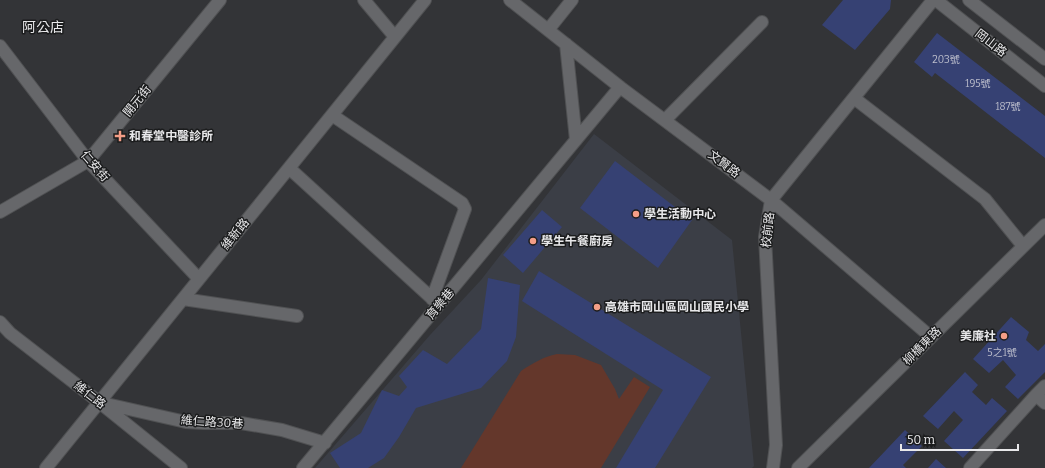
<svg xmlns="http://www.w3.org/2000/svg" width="1045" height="468" font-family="Bitter,'Noto Sans TC',serif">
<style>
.built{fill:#3b3e46}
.green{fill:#64372b}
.building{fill:#364173}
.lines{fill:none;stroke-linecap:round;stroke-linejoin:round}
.minor-casing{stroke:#505153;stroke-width:14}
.minor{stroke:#66676a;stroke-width:12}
.poi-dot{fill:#f49e87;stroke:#1b1c1d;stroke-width:1.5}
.labels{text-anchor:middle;stroke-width:3;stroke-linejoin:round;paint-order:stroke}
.number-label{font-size:10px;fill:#bcbecc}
.street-label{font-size:12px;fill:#e8e8ea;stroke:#1b1c1d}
.poi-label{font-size:12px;font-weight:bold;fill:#e8e8ea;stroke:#1b1c1d;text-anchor:start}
.quarter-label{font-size:14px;fill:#e8e8ea;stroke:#1b1c1d}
</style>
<rect width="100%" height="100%" fill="#333437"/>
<!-- built -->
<path class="built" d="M594 134 732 240 754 466 752 468H315L430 335 481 280Z"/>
<!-- green -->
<path class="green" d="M557 354 575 355 601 365 615 389 619 399 634 377 650 387 601 468H461L521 371C533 363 543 357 557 354Z"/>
<!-- building -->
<path class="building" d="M843 0H891L890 9 855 50 822 25Z
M937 33 1045 116V158L935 73 932 77 914 62Z
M615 161 692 220 658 268 580 208Z
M542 210 562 227 523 273 503 255Z
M539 271 711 377 655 468H616L663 390 522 301Z
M488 278 520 285 516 337 507 361 481 388 416 408 399 437 384 458 368 468H340L330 453 361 433 382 390 399 396 407 387 399 376 423 350 447 364 481 329Z
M1011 317 1029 332 1026 340 1038 351 1045 344V372L1018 399 1005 387 1016 375 1003 360 989 373 973 359Z
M965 372 978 385 972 392 986 405 992 398 1007 411 963 458 944 441 963 420 954 411 938 429 923 416Z
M905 430 922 446 903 465 906 468H869Z
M936 459 946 468H928Z"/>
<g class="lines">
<defs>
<path id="minor" d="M364 0 395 37
M510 0 620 87 771 200 931 337
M936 0 1045 86
M969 0 1045 59
M548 30 572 0
M566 44 576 140
M0 46 88 161 199 279
M854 98 985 199 1023 246
M332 115 462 203 465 209 432 299
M665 120 762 22
M289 168 437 303
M0 212 88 161 220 0
M183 299 297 316
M0 322 10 333 99 402 181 468
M1036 395 1045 403
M102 403 186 422 204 423H241L282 430 325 443
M46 468 425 0
M303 468 620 87
M773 468 776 445 765 237 771 200 933 0
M798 468 1045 225
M970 468 1036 395 1045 386"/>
</defs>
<!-- minor casing -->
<use href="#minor" class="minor-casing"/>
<!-- minor -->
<use href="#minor" class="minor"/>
</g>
<!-- markers -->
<g class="poi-dot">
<path d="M118 130h4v4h4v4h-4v4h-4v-4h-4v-4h4z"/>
<circle cx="636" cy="214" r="4"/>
<circle cx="533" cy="241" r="4"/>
<circle cx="597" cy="307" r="4"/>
<circle cx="1004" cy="336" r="4"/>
</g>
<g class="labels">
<!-- number labels -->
<g class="number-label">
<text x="946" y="63">203號</text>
<text x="978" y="87">195號</text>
<text x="1008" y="110">187號</text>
<text x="1002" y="356">5之1號</text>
</g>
<!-- street labels -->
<g class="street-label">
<text transform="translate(991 43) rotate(38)" y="4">岡山路</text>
<text transform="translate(137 101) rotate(-51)" y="4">開元街</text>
<text transform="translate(724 164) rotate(37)" y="4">文賢路</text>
<text transform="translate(95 166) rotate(49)" y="4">仁安街</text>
<text transform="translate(768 230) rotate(-84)" y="4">校前路</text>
<text transform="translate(235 234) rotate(-51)" y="4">維新路</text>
<text transform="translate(440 304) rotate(-50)" y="4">育樂巷</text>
<text transform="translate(922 346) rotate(-45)" y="4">柳橋東路</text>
<text transform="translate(90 395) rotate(38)" y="4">維仁路</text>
<text transform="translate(212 422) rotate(4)" y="4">維仁路30巷</text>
</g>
<!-- poi labels -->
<g class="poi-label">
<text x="129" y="140">和春堂中醫診所</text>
<text x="644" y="218">學生活動中心</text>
<text x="541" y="245">學生午餐廚房</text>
<text x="605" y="311">高雄市岡山區岡山國民小學</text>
<text x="996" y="340" text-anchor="end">美廉社</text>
</g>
<!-- quarter labels -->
<g class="quarter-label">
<text x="43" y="32">阿公店</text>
</g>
</g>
<!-- scale -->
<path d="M901 444v6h117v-6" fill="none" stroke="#e8e8ea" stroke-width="2"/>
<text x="907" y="444" font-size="12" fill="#e8e8ea" stroke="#1b1c1d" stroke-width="3" paint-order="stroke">50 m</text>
</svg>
